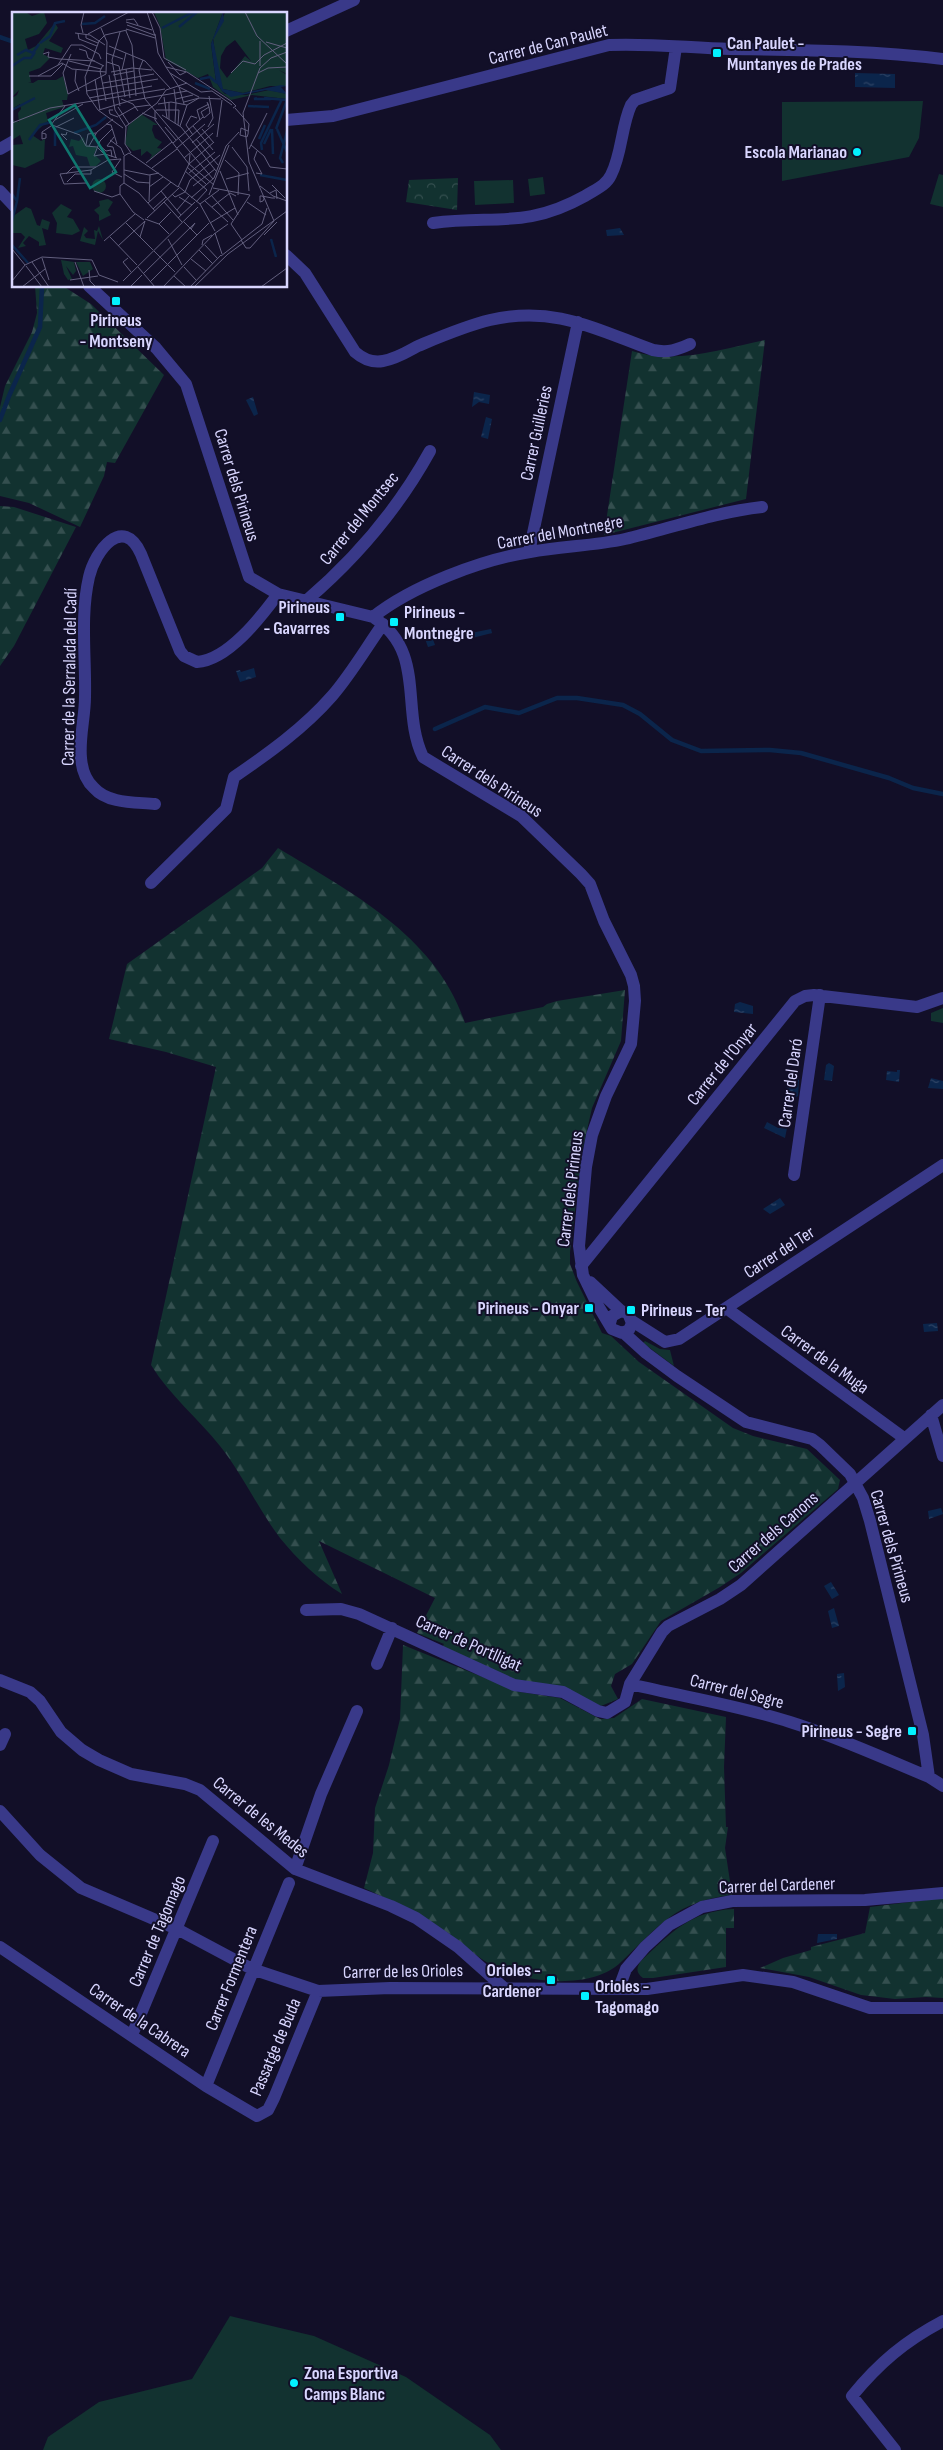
<svg xmlns="http://www.w3.org/2000/svg" width="943" height="2450" font-family="'Sofia Sans Condensed',sans-serif">
<style>
.green{fill:#123230}
.forest{fill:url(#forest-firs)}
.park{fill:url(#park-crowns)}
.water{fill:url(#water-ripples)}
.lines{fill:none;stroke-linecap:round;stroke-linejoin:round}
.stream{stroke:#0b254b;stroke-width:4.5}
.minor{stroke:#393989;stroke-width:12}
.poi-dot{fill:#02f1ff;stroke:#120f28;stroke-width:2}
.labels{text-anchor:middle;stroke-width:4;stroke-linejoin:round;paint-order:stroke}
.poi-label{font-size:18px;font-weight:bold;fill:#d9d6ff;stroke:#120f28;text-anchor:start}
.street-label{font-size:18px;fill:#d9d6ff;stroke:#120f28}
.inset-river{fill:none;stroke:#0b254b;stroke-width:2.5}
.inset-road{fill:none;stroke:#625f7e;stroke-width:1}
.view{fill:#0f766e;fill-opacity:0.15;stroke:#0f766e;stroke-width:2.5}
.inset-edge{fill:none;stroke:#d9d6ff;stroke-width:2.5}
</style>
<defs>
<pattern id="forest-firs" width="22" height="20" patternUnits="userSpaceOnUse" patternTransform="scale(1.25)"><rect width="22" height="20" fill="#123230"/><path d="M5 1l3.5 6h-7zM16 11l3.5 6h-7z" fill="#344f4f"/></pattern>
<pattern id="park-crowns" width="20" height="18" patternUnits="userSpaceOnUse" patternTransform="scale(1.25)"><rect width="20" height="18" fill="#123230"/><path d="M2 6a3 3 0 1 1 6 0M12 15a3 3 0 1 1 6 0" fill="none" stroke="#344f4f"/></pattern>
<pattern id="water-ripples" width="26" height="14" patternUnits="userSpaceOnUse" patternTransform="scale(1.25)"><rect width="26" height="14" fill="#0b254b"/><path d="M2 4q2-2 4 0t4 0M15 11q2-2 4 0t4 0" fill="none" stroke="#2e4466"/></pattern>
</defs>
<rect width="100%" height="100%" fill="#120f28"/>
<!-- green -->
<path class="green" d="M923 101 919 138 909 157 782 181V102Z
M939 174 943 175V207L930 204Z
M543 177 545 194 530 196 528 179Z
M513 180 514 203 475 205 474 181Z
M943 1008V1023L931 1021V1013Z
M645 1341 660 1349 670 1350 674 1366 643 1343Z
M230 2316 314 2336 406 2377 490 2435 501 2450H43L48 2437 99 2402 192 2379Z"/>
<!-- forest -->
<path class="forest" d="M35 286H63L91 304 164 375 115 463 107 462 104 476 80 527 29 503 0 496V407L5 386 32 332 37 313Z
M765 340 746 499 604 535 632 351C675 365 722 349 765 340Z
M0 506 14 507 76 527 14 646 0 666Z
M278 848C352 893 436 936 465 1023L543 1007 547 1004 557 1001 625 990 621 1041 592 1108 582 1152 570 1252V1264L577 1282 602 1333 611 1336 639 1362 733 1428 753 1436 807 1449 840 1480 838 1489 741 1573 720 1587 661 1621 632 1664 615 1674 611 1686 618 1699 601 1706 509 1678 442 1647 444 1644 417 1633 435 1598 319 1541 342 1594C319 1580 297 1559 280 1538 258 1509 243 1475 220 1446 198 1418 170 1396 151 1365L216 1067 166 1052 109 1039 127 964 262 868Z
M403 1645 520 1692 560 1698 600 1719 614 1718 642 1699 726 1717 724 1767 726 1827H728L725 1848 732 1895C676 1901 659 1926 621 1962 594 1989 530 1984 498 1968 479 1960 464 1945 448 1933 422 1915 392 1901 364 1888L373 1853 375 1808 389 1765 400 1719Z
M943 1898V1998L926 1997 895 1999 861 1995 809 1977 760 1968 783 1958 811 1950V1947L865 1933 870 1907Z
M734 1909V1928H726V1967L653 1978H643C636 1973 636 1968 641 1961 671 1933 690 1911 734 1909Z"/>
<!-- park -->
<path class="park" d="M458 178 457 210 406 202 409 180Z"/>
<!-- water -->
<path class="water" d="M855 73 895 74V88L855 87Z
M620 228 624 235 607 236 606 230Z
M474 392 490 395 489 404 479 402 472 407Z
M253 397 258 414 254 416 246 400Z
M486 417 492 419 488 439 481 437Z
M491 629 492 633 472 638 471 633Z
M430 631 435 645 428 647 423 633Z
M254 668 256 677 240 682 236 671 240 670 241 672Z
M740 1002 753 1006V1014L734 1012 735 1004Z
M829 1063 834 1066 832 1081 824 1080 826 1065Z
M897 1070H900L899 1082 886 1080 887 1071 897 1072Z
M794 1075 799 1080 798 1096 796 1097 786 1090 789 1079Z
M931 1078 943 1081V1089L928 1088Z
M767 1122 778 1128H787L785 1138 764 1128Z
M780 1198 785 1205 770 1214 763 1209Z
M937 1323 938 1331 924 1332 923 1324Z
M941 1508 943 1514 929 1519 928 1511Z
M831 1582 839 1595 832 1599 824 1586Z
M834 1608 839 1626 832 1628 828 1611Z
M844 1673 845 1687 838 1691 837 1674Z
M818 1934H837V1939L817 1943Z"/>
<g class="lines">
<!-- stream -->
<path class="stream" d="M0 37 14 42
M0 420 9 396 40 327 42 286
M435 729 485 707 519 713 557 698H577L623 705 640 714 672 740 701 751 770 750 801 753 889 778 913 788 943 794"/>
<!-- minor -->
<path class="minor" d="M286 31 354 0
M286 120 333 116 609 45C649 43 690 48 730 49 801 50 872 50 943 59
M0 149 14 141
M0 191 14 206
M433 223C494 215 526 229 585 196 594 190 606 186 611 175 622 154 621 127 631 105L635 100 670 88 676 47
M286 255 305 273 355 352C363 359 372 363 383 361 396 359 407 352 418 346 442 336 465 326 490 320 554 305 595 329 653 350 668 353 677 350 690 344
M89 286 156 348 186 384 249 577 278 594 373 617C427 652 400 709 423 757L521 816 581 874 590 884 604 921 631 975 634 986 635 1001 631 1044 606 1096 592 1135 586 1167 579 1246 583 1275 597 1304 612 1329 622 1333 629 1330 632 1323 628 1313 621 1311 612 1316 610 1323
M529 552 578 322
M307 600C355 559 399 507 430 451
M373 617C412 586 481 560 530 552 562 546 594 546 625 539 671 528 716 512 762 507
M155 804C136 802 108 804 94 788 85 780 82 770 81 758 79 738 85 717 85 697 86 657 80 616 89 577 95 551 123 514 141 554L180 651 184 656 197 662C228 660 261 617 278 594
M151 883 226 809 234 777C269 753 304 728 332 696 351 674 366 648 383 624
M794 1175 820 995
M581 1266 795 1001 805 996 814 995 917 1007 943 998
M590 1282 621 1311
M726 1308 904 1438
M632 1321 665 1342 679 1339 943 1165
M624 1333 646 1353 677 1376 746 1422 812 1439 820 1445 850 1474 863 1498 870 1521 923 1735 929 1777
M931 1415 943 1456
M306 1610 341 1609 359 1614 514 1685 563 1692 598 1711 607 1713 625 1702 630 1684 662 1632 668 1626 720 1599 741 1585 943 1405
M377 1664 392 1628
M0 1680 30 1692 40 1701 61 1732 82 1750 99 1760 131 1774 185 1784 200 1790 295 1869 391 1906 416 1918 458 1947 503 1987
M630 1684C684 1697 738 1705 790 1722 838 1737 883 1758 929 1777L943 1786
M0 1745 5 1734
M0 1811 40 1855 81 1888 177 1929 252 1969 318 1991 390 1988 647 1989 743 1975 793 1982 870 2008H943
M295 1869 321 1794 357 1711
M0 1947 206 2086 257 2116 268 2110 274 2098 318 1991
M619 1988 626 1969 645 1947 669 1925 702 1907 732 1901 865 1900 943 1893
M132 2035 213 1841
M206 2086 289 1883
M895 2450 852 2396C879 2363 905 2341 943 2321"/>
</g>
<!-- markers -->
<g class="poi-dot">
<rect x="712" y="48" width="10" height="10" rx="2.5"/>
<circle cx="857" cy="152" r="5"/>
<rect x="111" y="296" width="10" height="10" rx="2.5"/>
<rect x="335" y="612" width="10" height="10" rx="2.5"/>
<rect x="389" y="617" width="10" height="10" rx="2.5"/>
<rect x="584" y="1303" width="10" height="10" rx="2.5"/>
<rect x="626" y="1305" width="10" height="10" rx="2.5"/>
<rect x="907" y="1726" width="10" height="10" rx="2.5"/>
<rect x="546" y="1975" width="10" height="10" rx="2.5"/>
<rect x="580" y="1991" width="10" height="10" rx="2.5"/>
<circle cx="294" cy="2383" r="5"/>
</g>
<g class="labels">
<!-- poi labels -->
<g class="poi-label">
<text x="727" y="49">Can Paulet -<tspan x="727" dy="21">Muntanyes de Prades</tspan></text>
<text x="847" y="158" text-anchor="end">Escola Marianao</text>
<text x="116" y="326" text-anchor="middle">Pirineus<tspan x="116" dy="21">- Montseny</tspan></text>
<text x="330" y="613" text-anchor="end">Pirineus<tspan x="330" dy="21">- Gavarres</tspan></text>
<text x="404" y="618">Pirineus -<tspan x="404" dy="21">Montnegre</tspan></text>
<text x="579" y="1314" text-anchor="end">Pirineus - Onyar</text>
<text x="641" y="1316">Pirineus - Ter</text>
<text x="902" y="1737" text-anchor="end">Pirineus - Segre</text>
<text x="541" y="1976" text-anchor="end">Orioles -<tspan x="541" dy="21">Cardener</tspan></text>
<text x="595" y="1992">Orioles -<tspan x="595" dy="21">Tagomago</tspan></text>
<text x="304" y="2379">Zona Esportiva<tspan x="304" dy="21">Camps Blanc</tspan></text>
</g>
<!-- street labels -->
<g class="street-label">
<text transform="translate(548 44) rotate(-14)" y="6">Carrer de Can Paulet</text>
<text transform="translate(536 433) rotate(-78)" y="6">Carrer Guilleries</text>
<text transform="translate(237 485) rotate(73)" y="6">Carrer dels Pirineus</text>
<text transform="translate(359 518) rotate(-51)" y="6">Carrer del Montsec</text>
<text transform="translate(560 532) rotate(-10)" y="6">Carrer del Montnegre</text>
<text transform="translate(69 677) rotate(-89)" y="6">Carrer de la Serralada del Cadí</text>
<text transform="translate(492 781) rotate(33)" y="6">Carrer dels Pirineus</text>
<text transform="translate(722 1064) rotate(-51)" y="6">Carrer de l'Onyar</text>
<text transform="translate(790 1083) rotate(-82)" y="6">Carrer del Daró</text>
<text transform="translate(570 1189) rotate(-83)" y="6">Carrer dels Pirineus</text>
<text transform="translate(779 1252) rotate(-33)" y="6">Carrer del Ter</text>
<text transform="translate(825 1359) rotate(36)" y="6">Carrer de la Muga</text>
<text transform="translate(773 1532) rotate(-41)" y="6">Carrer dels Canons</text>
<text transform="translate(892 1546) rotate(74)" y="6">Carrer dels Pirineus</text>
<text transform="translate(469 1643) rotate(24)" y="6">Carrer de Portlligat</text>
<text transform="translate(737 1691) rotate(14)" y="6">Carrer del Segre</text>
<text transform="translate(261 1817) rotate(39)" y="6">Carrer de les Medes</text>
<text transform="translate(777 1885) rotate(-2)" y="6">Carrer del Cardener</text>
<text transform="translate(157 1931) rotate(-67)" y="6">Carrer de Tagomago</text>
<text transform="translate(403 1971) rotate(-1)" y="6">Carrer de les Orioles</text>
<text transform="translate(231 1978) rotate(-68)" y="6">Carrer Formentera</text>
<text transform="translate(140 2020) rotate(34)" y="6">Carrer de la Cabrera</text>
<text transform="translate(275 2047) rotate(-67)" y="6">Passatge de Buda</text>
</g>
</g>
<!-- overview -->
<g transform="translate(12 12)">
<rect width="275" height="275" fill="#120f28"/>
<path d="M142 0H211L199 32 204 70 210 79 213 82 234 83 257 78 275 82V87L240 83 219 88 201 75 196 62 186 66 154 48 148 14ZM217 0H275V62L267 58 275 63V74H258L231 81 211 77 207 70 201 26 213 1ZM223 28 239 49 233 44 215 66 208 56 209 44 214 35ZM80 174a7 7 0 1 1 14 0a7 7 0 1 1-14 0ZM49 248 62 250 64 259 61 263 54 254 60 267 56 268 52 262ZM64 250H78L81 257 71 264Z" fill="#123230" fill-rule="evenodd"/>
<path d="M0 0 15 1 20 4 32 0 35 11 27 22 13 27 16 38 24 34 43 11 46 16 37 29 51 36 49 41 33 36 31 42 38 46 28 56 17 60 19 70H16L21 71 26 68H44L51 64 56 82 55 88H50L52 95 34 101 36 109 20 123 29 129 33 127 32 147 13 156 0 153V133L11 132 8 123 0 128V108L7 110 6 101 9 97 8 92 0 97V86L5 83 7 78 0 85ZM71 125 74 133 85 135 82 142 89 149 84 154H78L75 145 64 143 61 134 57 135 59 127 67 129ZM96 187 101 190 96 198 99 203 87 209V203L82 198 88 194 87 189ZM49 192 60 198 55 205 61 207 68 219 60 223 44 221 45 211 40 201ZM14 195 19 197 25 213 28 214 30 207 38 210 36 218 30 216 34 233 27 234V230L17 224 11 231 14 234 6 236 13 225 9 221H0V205ZM87 214 91 228 86 219 83 233 68 229 72 215 76 219 72 223 74 226 83 227 82 218 85 219Z" fill="#123230"/>
<path d="M129 102 146 113H141L140 118 143 126 150 130 145 136 150 137 137 148 140 143 135 139 129 144V137L121 139 113 132 116 114Z" fill="#123230"/>
<path d="M211 0 212 9 201 28 211 77 231 81 269 73 275 74 269 75 275 82 254 78 219 85 210 79 204 70 199 32Z" fill="#0b254b"/>
<path class="inset-river" d="M70 12 83 11 93 4M167 15 185 0M150 16 181 0M28 31 38 24 43 11 53 9M5 43 14 38 21 41 27 32M0 54 12 46H19L23 40M188 67 198 65 205 71M183 71 198 77M245 86 242 87H259M252 86 274 88M236 94 257 95M0 98 23 86M260 117 261 142M264 117 275 88M265 117 275 140M62 121 84 113 94 105M247 127 253 113M17 128 28 113 40 110M252 132 259 117M43 134V115M250 138 249 131 270 87M271 151 268 146 275 119M248 163 275 168M0 182 5 189 0 209M5 189 8 166M259 227 264 245M0 233 16 251"/>
<path class="inset-road" d="M135 0 143 24M140 0 148 16 152 46 174 58M233 0 245 24 275 52M114 8 122 7 126 13M114 10 140 18M115 13 142 23M89 16 95 30 94 62M114 17 143 26M114 19 120 33M108 20 100 48 108 94M63 21 78 23 93 33M66 21 67 27 85 34M71 21 69 13 72 0M74 22V26L86 31M76 22 117 0M143 22 146 41 154 55 175 60 219 89 224 94 221 96M93 23 115 18M248 29V54M254 30 275 36M120 33 124 84M97 34 133 49 158 76M67 37 74 39 76 46 92 54M94 41 111 47M31 42 37 40 36 45 47 47 83 49M59 42 51 61 56 82 94 62M80 47 73 65 75 82 86 98 111 116M80 48 87 29 93 23M131 48 127 58 133 87M57 49 89 57M95 50 107 54 113 85M156 50 168 63 174 60M46 53 59 33H70L87 42 89 47M91 53 88 59 94 89M154 55 167 75 172 92M114 57 118 86M64 58 63 69 67 79M110 58 114 41M99 60 120 56 140 58M158 61 189 80M219 61 231 49 243 52 252 43 275 31M246 61 256 56 275 55M97 63 103 98 114 115 113 132 119 141M101 63 122 59M17 64H39L51 52M26 64 50 51 60 57 94 60M83 67 88 98M91 71 142 62M167 75 187 85M162 77 164 91 163 111M74 79 146 67M189 80 200 79 220 93M152 85 155 106M77 86 140 74M187 86 209 87M109 87 121 92 126 99M133 87 201 167M164 87 181 83M172 90 187 86M195 90 197 95 198 101 192 106 189 100 197 95M146 92 159 90 175 93 187 86M106 95 117 112M223 96 237 112 236 122 235 125 228 123 229 116 236 119M87 98 117 89 175 79M101 98H97L98 102 106 105M143 98V108L177 152 202 173M144 98H167L166 113M130 101 145 107M150 103 169 115 204 159M107 104 123 95 138 93M157 107V90M43 108 71 92M188 108 185 98 197 92M0 111 38 96 153 77M94 112 99 113 105 132M39 113 53 94M40 113 68 123 74 134 85 135 92 142M168 114 175 93M181 114 201 138M44 115 62 106M113 115 145 91 154 78 175 71M153 115 164 128M196 115 201 106 197 84M190 117 202 131M55 120 54 123 49 122 55 128M30 121 34 122V126L30 127V120L39 114M181 123 174 113 179 104 185 106M102 125 95 134 101 135 104 146M205 125 210 88M184 127 206 153M98 128 109 136 112 143M161 131 191 105M180 131 202 112M86 132 94 139 99 138 100 145M74 133 76 122 84 121M239 133 252 144 258 155 275 157M77 134 85 120 101 107M220 135 235 155 237 179M165 136 193 112M237 137 255 101M82 144 88 129 100 117M82 144 93 142 105 146M172 146 201 121M109 147 100 160 110 165M213 148 227 161 226 183M134 151 160 130M177 152 202 130M175 155 194 172M140 156 165 137M112 158 137 163 147 161M173 159 195 178 184 190M208 159 226 203M177 161 203 140M244 161 250 162 242 147 245 139M54 162 61 155H84M112 162 125 170 138 171M214 167 237 161M55 170 63 162H79V158M74 171 52 172 48 162 79 158 96 148 109 147M112 171V144L117 141 166 175M112 171 108 174V182L121 200 132 208M112 171 127 181 143 199M260 173 273 186M166 174 188 192M181 174 203 157M248 174 261 184 275 189M137 175 151 165M166 175 177 152 178 142M201 176 238 183M82 179 100 185 108 182M149 179 169 203M173 180 178 168 208 143M258 181 264 178 265 187M160 182 163 185 173 180M197 183 217 133M199 183 221 208M251 184V185L252 186V187L251 189 248 190V184H250L260 186H263M167 185 180 193M179 186 202 166 214 134 227 120M137 189 138 163M193 189 216 210M152 190 170 210M235 190 254 203M136 191 159 170M188 192 203 219M188 192 207 178M200 195 218 181 224 184M141 197 154 185M165 198 177 184M135 206 167 176M166 206 183 190M133 207 147 212 157 222M172 210 185 223M114 211 141 238M198 211 223 196M147 212 159 200M219 212 230 228M219 212 238 183M203 221 210 242M252 223 265 210M98 225 125 253M128 225 133 209M156 227 170 253M229 228 234 236H238L262 209 237 150 231 101 248 56 259 46 275 40M92 229 123 202M190 233 191 228 200 223M193 233 206 247M106 234 133 209M0 237 13 253M187 238 201 252M142 239 163 260M209 244 250 212 255 196M30 246 37 268M116 246 111 250 119 260M179 247 194 259M80 248 87 263M20 250 37 275M63 250 72 275M13 253 30 245 80 248M14 254 30 275M126 255 143 275M172 255 184 268M77 258 78 269 84 275M131 262 183 211 179 217M87 263 106 270M162 264 174 275M58 268 86 264M0 269 13 253M111 269 186 195M138 270 197 211M10 275 33 257M118 275 130 263M151 275 202 222 216 212M178 275 209 243M182 275 216 242 275 199M249 275 275 256"/>
<path class="view" d="M63 93 104 160 78 176 37 108Z"/>
<rect width="275" height="275" class="inset-edge"/>
</g>
</svg>
